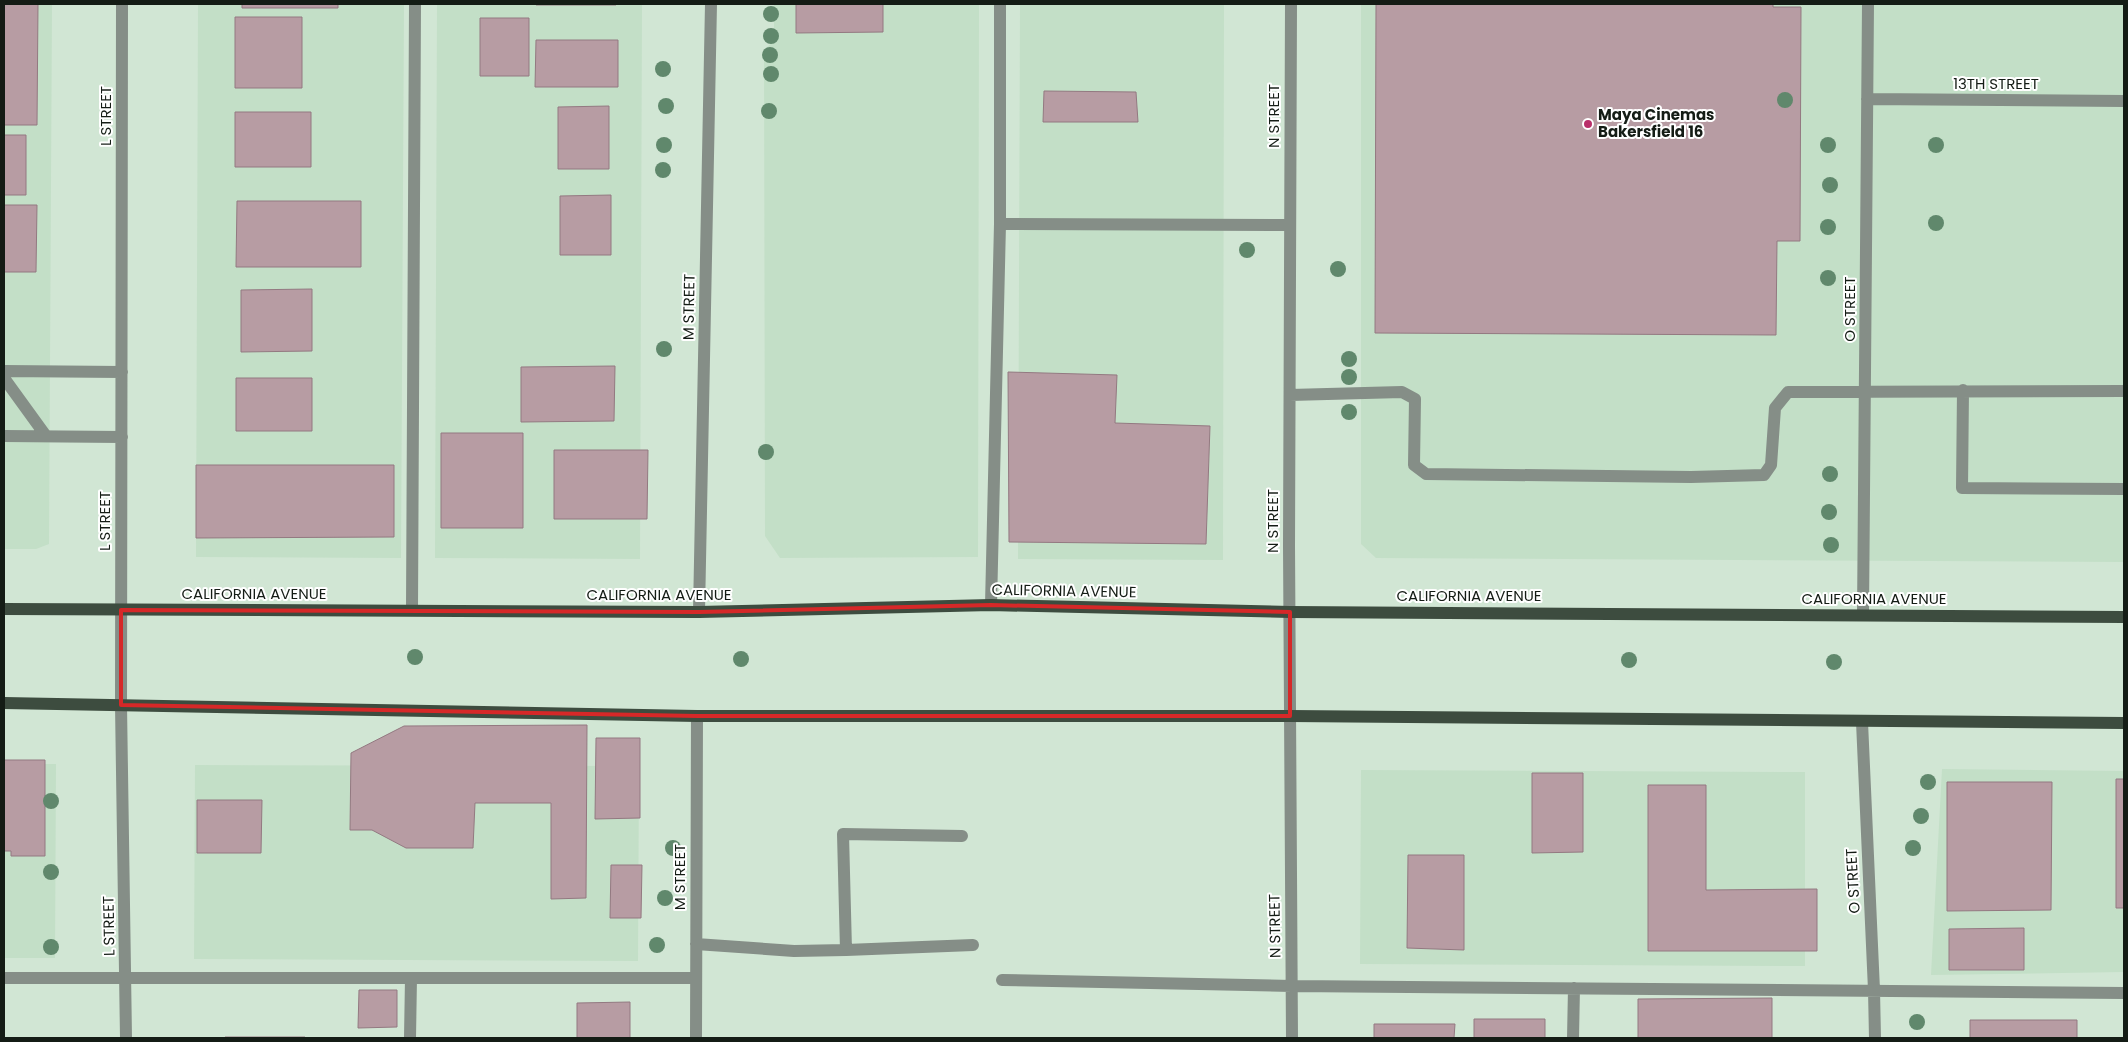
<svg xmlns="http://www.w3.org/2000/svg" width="2128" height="1042" font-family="Poppins,sans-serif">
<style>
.built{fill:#c3dfc7}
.building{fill:#b79ca3;stroke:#937981}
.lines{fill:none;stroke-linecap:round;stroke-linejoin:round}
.minor{stroke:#858e87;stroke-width:12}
.major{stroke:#3d4c3f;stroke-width:12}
.tree{fill:#60886c}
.marked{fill:none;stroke:#d62828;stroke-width:4;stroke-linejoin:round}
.poi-dot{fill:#b92f6a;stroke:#fff;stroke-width:2}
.labels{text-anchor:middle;stroke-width:4;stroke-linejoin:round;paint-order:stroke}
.street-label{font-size:15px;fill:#141c15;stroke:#fff}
.poi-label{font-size:15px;font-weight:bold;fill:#141c15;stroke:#fff;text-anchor:start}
</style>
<rect width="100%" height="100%" fill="#d1e6d4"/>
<!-- built -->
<path class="built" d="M4 4H52L49 544 36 549H4Z
M198 4H404L401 558 196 557Z
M437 4H642L640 559 435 558Z
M774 4H979L978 557 780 558 765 536 764 50 774 41Z
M1020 4H1224L1223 560 1018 559Z
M1361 4H2124V562L1376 558 1361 544Z
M4 764H56L55 958H4Z
M195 765 639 766 638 961 194 959Z
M1942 769 2124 771V972L1931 975Z
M1361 770 1805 772V966L1360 964Z"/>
<!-- building -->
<path class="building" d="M4 4H38L37 125H4Z
M242 4H338V8H242Z
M536 4H616V5H536Z
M796 4H883V32L796 33Z
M1376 4H1773V7H1801L1800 241H1777L1776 335 1375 333Z
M235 17H302V88H235Z
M480 18H529V76H480Z
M536 40H618V87H535Z
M1044 91 1136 92 1138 122H1043Z
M609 106V169H558V107Z
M235 112H311V167H235Z
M4 135H26V195H4Z
M611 195V255H560V196Z
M237 201H361V267H236Z
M4 205H37L36 272H4Z
M312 289V351L241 352V290Z
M615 366 614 421 521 422V367Z
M1008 372 1117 375 1115 423 1210 426 1206 544 1009 542Z
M236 378H312V431H236Z
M441 433H523V528H441Z
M554 450H648L647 519H554Z
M196 465H394V537L196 538Z
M587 725 586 898 551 899V803H475L473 848H406L372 830H350L351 753 404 726Z
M596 738H640V818L595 819Z
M4 760H45V856H11V851H4Z
M1532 773H1583V852L1532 853Z
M2116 779H2124V908H2116Z
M1947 782H2052L2051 910 1947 911Z
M1648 785H1706V890L1817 889V951H1648Z
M197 800H262L261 853H197Z
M1408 855H1464V950L1407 948Z
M611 865H642L641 918H610Z
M2024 928V970H1949V929Z
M359 990H397V1027L358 1028Z
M1772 998V1038H1638V999Z
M630 1002V1038H577V1003Z
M1474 1019H1545V1038H1474Z
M1970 1020H2077V1038H1970Z
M1374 1024H1455L1454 1038H1374Z
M225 1037H305V1038H225Z"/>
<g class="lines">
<!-- minor -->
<path class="minor" d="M122 4 121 705 126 1038
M1291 4 1289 546 1292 1038
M1867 99 2124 101
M1000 224 1290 225
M4 371 122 372
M4 378 46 436
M1963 390 1962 488 2124 489
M1290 395 1402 392 1415 399 1414 465 1426 474 1691 477 1764 475 1771 465 1775 408 1788 392 2124 391
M4 436 122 437
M991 605 1000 224V4
M412 610 415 4
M699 612 711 4
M1863 615 1868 4
M1862 722 1874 990 1875 1038
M696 944 794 951 846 950 843 834 962 836
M846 950 973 945
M4 978H696
M1002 980 1292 986 2124 993
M410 1038 411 978
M696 1038 697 716
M1573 1038 1574 988"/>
<!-- major -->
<path class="major" d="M4 609 699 612 991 605 1290 612 2124 617
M4 703 697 716H1290L2124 723"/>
</g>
<!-- trees -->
<g class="tree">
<circle cx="771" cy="14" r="8"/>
<circle cx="771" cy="36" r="8"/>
<circle cx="770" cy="55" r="8"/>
<circle cx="663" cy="69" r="8"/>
<circle cx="771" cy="74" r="8"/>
<circle cx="1785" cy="100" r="8"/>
<circle cx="666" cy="106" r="8"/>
<circle cx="769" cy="111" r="8"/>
<circle cx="664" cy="145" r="8"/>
<circle cx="1828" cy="145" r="8"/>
<circle cx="1936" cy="145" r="8"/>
<circle cx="663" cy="170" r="8"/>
<circle cx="1830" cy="185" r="8"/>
<circle cx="1936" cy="223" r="8"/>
<circle cx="1828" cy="227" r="8"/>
<circle cx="1247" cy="250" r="8"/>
<circle cx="1338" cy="269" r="8"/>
<circle cx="1828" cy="278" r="8"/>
<circle cx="664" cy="349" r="8"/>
<circle cx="1349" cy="359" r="8"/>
<circle cx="1349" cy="377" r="8"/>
<circle cx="1349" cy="412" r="8"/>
<circle cx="766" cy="452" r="8"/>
<circle cx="1830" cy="474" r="8"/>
<circle cx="1829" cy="512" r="8"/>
<circle cx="1831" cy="545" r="8"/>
<circle cx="415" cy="657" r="8"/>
<circle cx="741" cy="659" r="8"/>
<circle cx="1629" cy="660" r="8"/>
<circle cx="1834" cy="662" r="8"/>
<circle cx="1928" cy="782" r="8"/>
<circle cx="51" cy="801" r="8"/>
<circle cx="1921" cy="816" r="8"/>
<circle cx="673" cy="848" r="8"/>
<circle cx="1913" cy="848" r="8"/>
<circle cx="51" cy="872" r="8"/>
<circle cx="665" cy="898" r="8"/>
<circle cx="657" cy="945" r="8"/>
<circle cx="51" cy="947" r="8"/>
<circle cx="1917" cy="1022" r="8"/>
</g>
<!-- marked area -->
<path class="marked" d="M991 605 1290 612V716H697L121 705V610L699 612Z"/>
<!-- markers -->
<circle class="poi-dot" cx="1588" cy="124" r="5"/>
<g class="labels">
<!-- street labels -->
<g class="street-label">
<text x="1996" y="89">13TH STREET</text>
<text transform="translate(106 116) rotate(-90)" y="5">L STREET</text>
<text transform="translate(1274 116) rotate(-90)" y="5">N STREET</text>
<text transform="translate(689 307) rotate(-89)" y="5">M STREET</text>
<text transform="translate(1850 309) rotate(-90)" y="5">O STREET</text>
<text transform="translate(105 521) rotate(-90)" y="5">L STREET</text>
<text transform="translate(1273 521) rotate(-90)" y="5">N STREET</text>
<text transform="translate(1064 591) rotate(1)" y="5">CALIFORNIA AVENUE</text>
<text x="254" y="599">CALIFORNIA AVENUE</text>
<text x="659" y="600">CALIFORNIA AVENUE</text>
<text x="1469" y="601">CALIFORNIA AVENUE</text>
<text x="1874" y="604">CALIFORNIA AVENUE</text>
<text transform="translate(680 877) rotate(-90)" y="5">M STREET</text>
<text transform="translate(1853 881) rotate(-93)" y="5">O STREET</text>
<text transform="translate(109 926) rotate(-91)" y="5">L STREET</text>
<text transform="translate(1275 926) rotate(-91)" y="5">N STREET</text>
</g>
<!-- poi labels -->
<g class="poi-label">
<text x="1598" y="120">Maya Cinemas<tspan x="1598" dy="17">Bakersfield 16</tspan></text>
</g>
</g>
<!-- border -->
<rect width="2128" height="1042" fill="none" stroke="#141c15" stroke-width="10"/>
</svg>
